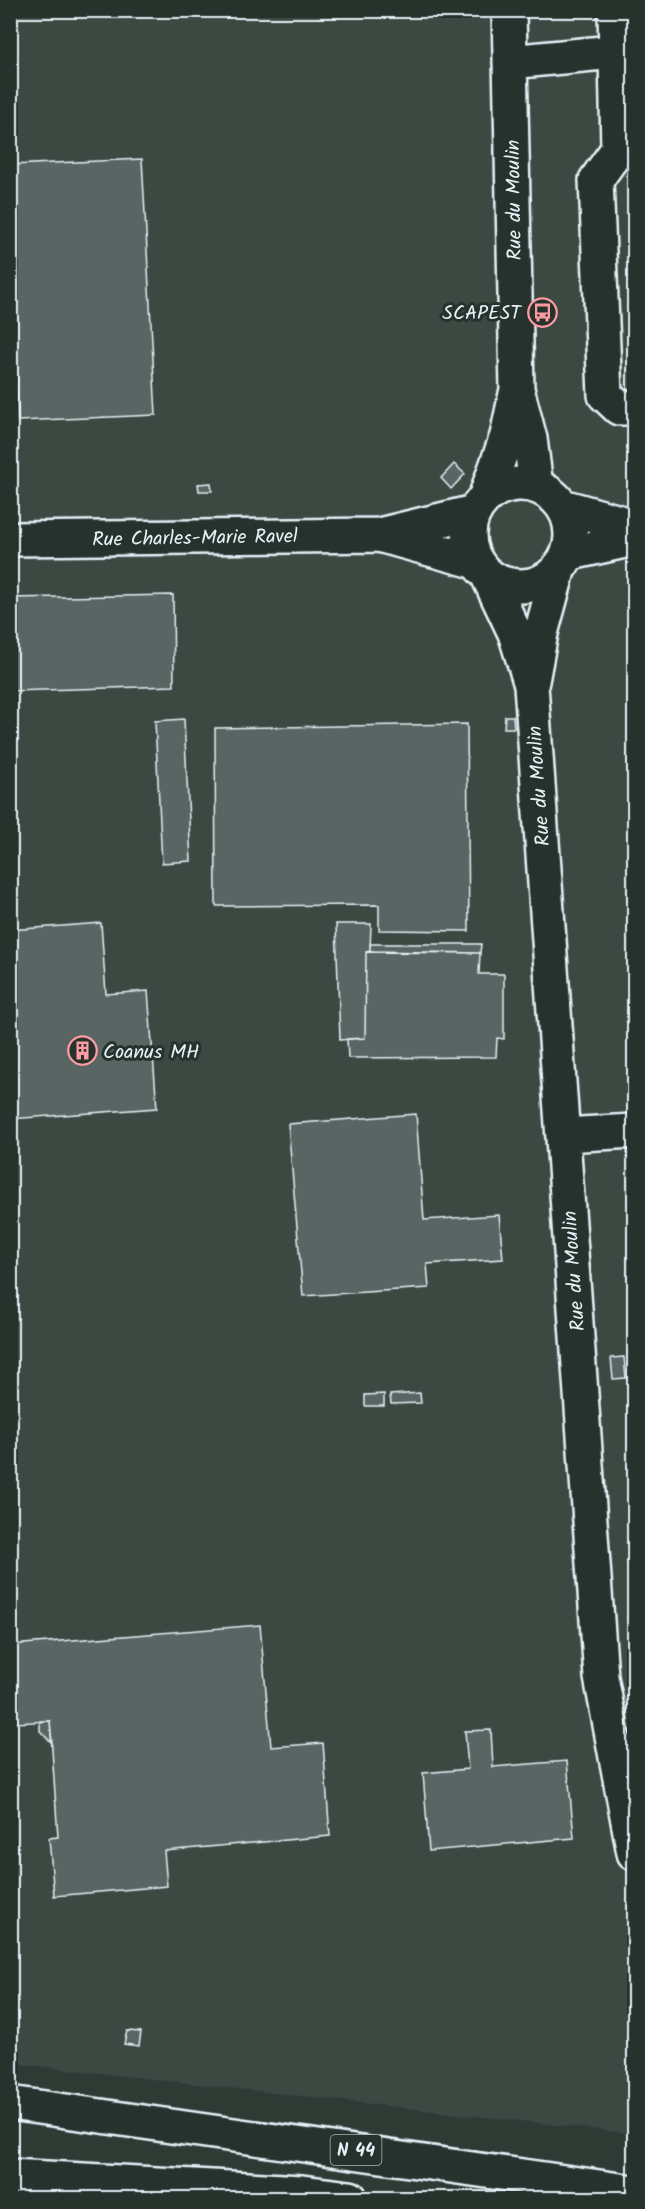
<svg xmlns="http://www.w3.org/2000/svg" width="645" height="2209" font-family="Kalam,sans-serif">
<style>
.built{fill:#3b4843}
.building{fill:#596563;stroke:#e8f1f8;stroke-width:1.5}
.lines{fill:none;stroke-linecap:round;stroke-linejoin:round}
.minor-casing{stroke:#e8f1f8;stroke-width:38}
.major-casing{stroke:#e8f1f8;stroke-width:38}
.minor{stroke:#26332d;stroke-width:33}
.major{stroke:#26332d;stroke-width:33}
.labels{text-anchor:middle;stroke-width:6;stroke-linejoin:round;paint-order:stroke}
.shield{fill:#26332d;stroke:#aeb8bb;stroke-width:1.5}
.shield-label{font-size:18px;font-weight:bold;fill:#e8f1f8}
.street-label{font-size:20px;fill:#e8f1f8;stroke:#26332d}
.poi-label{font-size:20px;fill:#e8f1f8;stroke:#26332d;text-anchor:end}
</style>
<rect width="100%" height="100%" fill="#2e3b35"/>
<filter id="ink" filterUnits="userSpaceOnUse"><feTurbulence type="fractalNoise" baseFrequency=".0167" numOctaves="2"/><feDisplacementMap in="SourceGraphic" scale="12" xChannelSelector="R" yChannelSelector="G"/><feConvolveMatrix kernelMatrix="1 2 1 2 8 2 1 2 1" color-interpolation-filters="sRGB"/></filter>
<g filter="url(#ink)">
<!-- built -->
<path class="built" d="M11 11H634V2134L11 2063Z"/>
<!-- building -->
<path class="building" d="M142 159 156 415 18 421 10 165Z
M454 464 465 474 451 489 441 478Z
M211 483 212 491H199L198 484Z
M173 595 174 686 10 691V598Z
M505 716H513L514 728H504Z
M184 719 191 861 162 863 155 721Z
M467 724 469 931 379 930V905L216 906 215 728Z
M101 923 106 994 148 991 157 1108 10 1119V930Z
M336 924H371L370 951 366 952 365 1038 340 1040Z
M370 944H481L480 953 370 951Z
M366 952 480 953 479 974H504V1039L497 1038 496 1057 348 1058 347 1039 365 1038Z
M416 1114 424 1220 499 1215 503 1259 427 1264 429 1288 303 1296 288 1124Z
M624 1357 626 1378 613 1379 611 1358Z
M420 1393 421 1403 391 1404 390 1395Z
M384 1394V1406H365V1395Z
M260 1625 271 1747 323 1743 330 1836 164 1851 167 1886 54 1896 49 1838 58 1837 50 1721 16 1723 11 1645Z
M40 1721H50L52 1743 40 1731Z
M491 1730 493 1767 567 1761 574 1838 429 1851 423 1773 468 1769 465 1731Z
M127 2031 141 2032 139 2046 124 2044Z"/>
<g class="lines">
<defs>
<path id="minor" d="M509 10 517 389 530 439 536 486
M615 10 618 149 596 180 605 395 619 408H634
M510 62 634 50
M469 535a51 51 0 1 1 102 0a51 51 0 1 1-102 0Z
M485 498 507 436 516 394
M562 506 634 526
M379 535 477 562
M10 539 379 535 474 512
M567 554 634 539
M487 574 515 633 531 685 601 1677 634 1853
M532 681 541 633 559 567
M563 1135 634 1131"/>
<path id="major" d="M10 2103 634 2192
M10 2176 302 2192 350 2198"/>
</defs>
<!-- minor casing -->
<use href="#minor" class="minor-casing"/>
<!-- major casing -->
<use href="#major" class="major-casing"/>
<!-- minor -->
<use href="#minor" class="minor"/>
<!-- major -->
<use href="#major" class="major"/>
</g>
</g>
<!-- icons -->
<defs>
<symbol id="bus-ring" viewBox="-11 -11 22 22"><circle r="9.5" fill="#26332d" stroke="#ff9aa2" stroke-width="1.5"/><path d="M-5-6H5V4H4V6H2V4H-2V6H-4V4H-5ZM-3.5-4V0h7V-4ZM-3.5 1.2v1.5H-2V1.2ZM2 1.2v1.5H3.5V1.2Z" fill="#ff9aa2"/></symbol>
<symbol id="building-ring" viewBox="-11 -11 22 22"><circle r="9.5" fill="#26332d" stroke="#ff9aa2" stroke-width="1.5"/><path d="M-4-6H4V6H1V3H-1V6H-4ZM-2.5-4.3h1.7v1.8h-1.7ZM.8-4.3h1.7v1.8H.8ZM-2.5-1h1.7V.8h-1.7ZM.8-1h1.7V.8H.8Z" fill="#ff9aa2"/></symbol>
</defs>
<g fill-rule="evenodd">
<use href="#bus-ring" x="526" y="296" width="33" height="33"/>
<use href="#building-ring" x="66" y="1034" width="33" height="33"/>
</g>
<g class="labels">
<!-- shield labels -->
<rect class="shield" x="330.5" y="2135" width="51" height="30" rx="4.5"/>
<g class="shield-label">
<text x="356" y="2156">N 44</text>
</g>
<!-- street labels -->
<g class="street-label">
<text transform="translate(513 200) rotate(-91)" y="7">Rue du Moulin</text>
<text transform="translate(195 537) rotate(-1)" y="7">Rue Charles-Marie Ravel</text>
<text transform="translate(538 786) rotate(-94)" y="7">Rue du Moulin</text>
<text transform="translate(573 1271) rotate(-94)" y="7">Rue du Moulin</text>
</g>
<!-- poi labels -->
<g class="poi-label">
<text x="521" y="319">SCAPEST</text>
<text x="103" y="1058" text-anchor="start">Coanus MH</text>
</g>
</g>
<!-- margin -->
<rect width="645" height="2209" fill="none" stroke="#26332d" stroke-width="36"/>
<rect x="18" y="18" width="609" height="2173" fill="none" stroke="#e8f1f8" stroke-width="2" filter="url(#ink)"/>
</svg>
